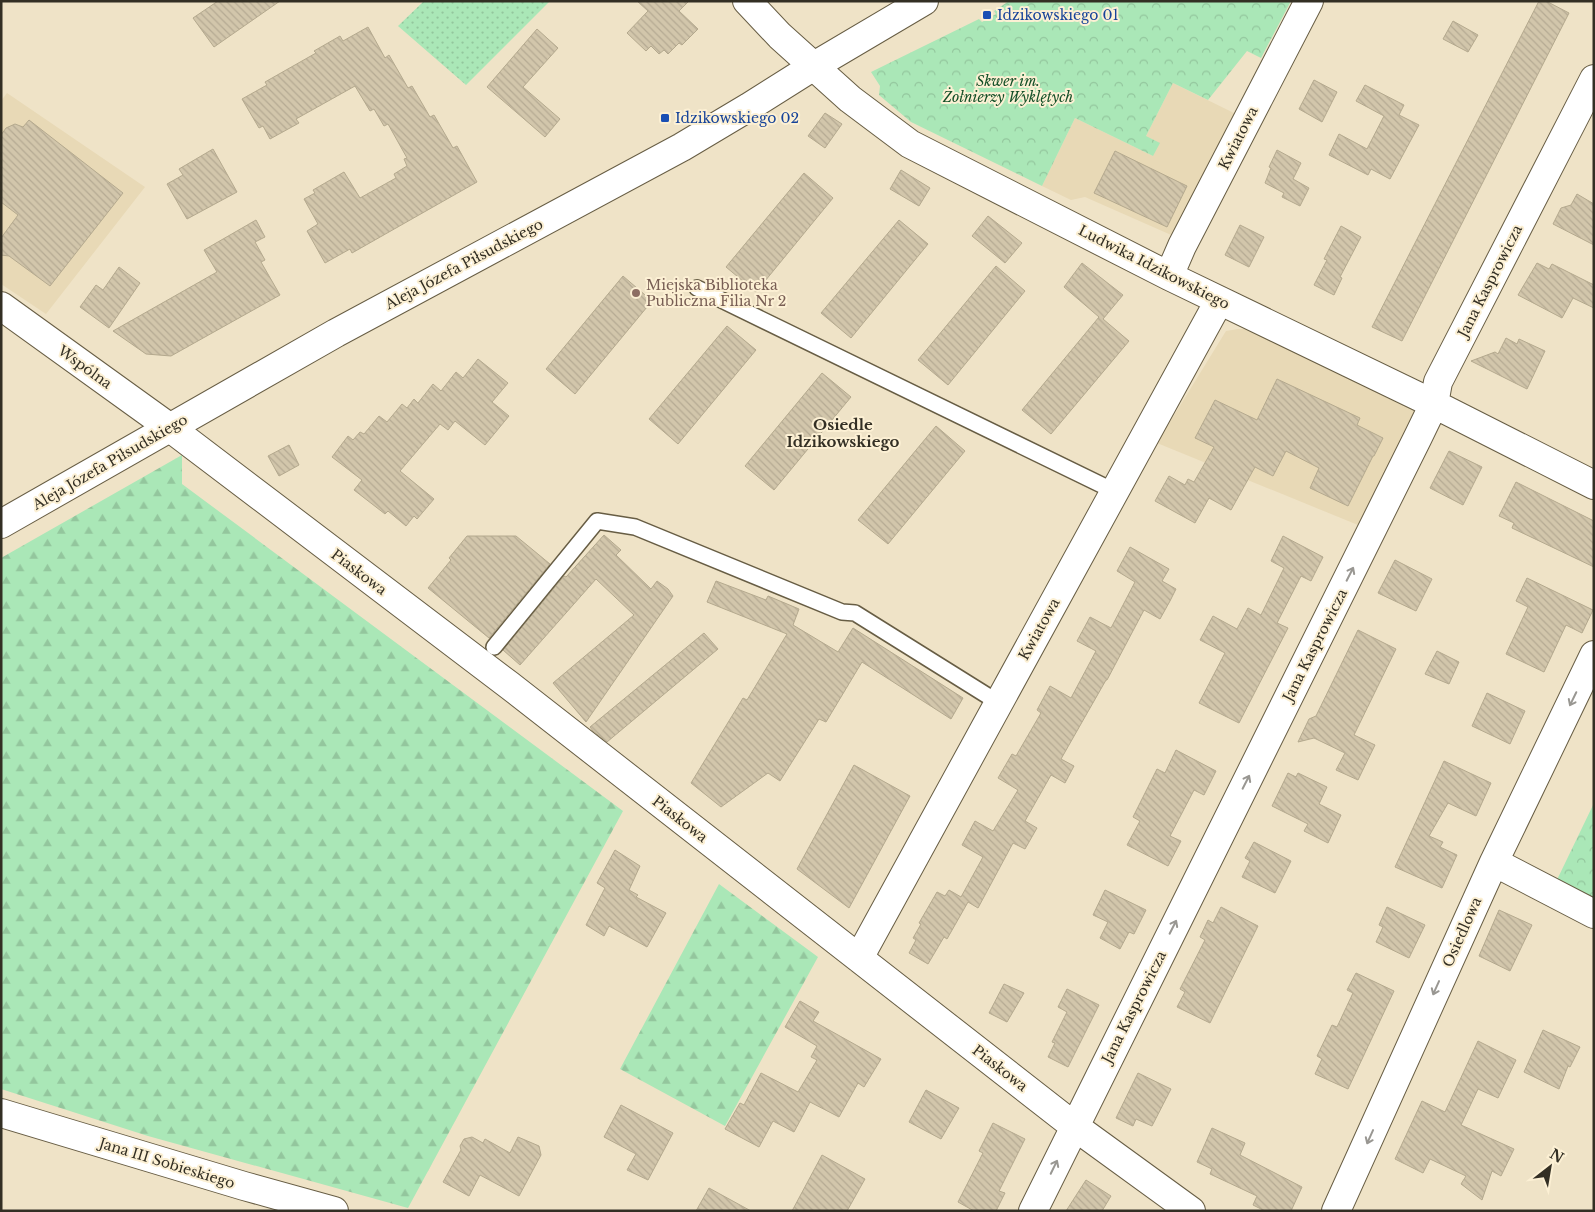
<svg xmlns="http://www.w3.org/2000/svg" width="1595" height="1212" font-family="'Libre Baskerville',serif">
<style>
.built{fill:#e8d9b6}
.grass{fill:url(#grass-dots)}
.forest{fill:url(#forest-firs)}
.park{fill:url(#park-crowns)}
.building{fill:url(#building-back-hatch);stroke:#b4a98e}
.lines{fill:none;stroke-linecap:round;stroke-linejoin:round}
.service-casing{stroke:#675d44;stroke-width:18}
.minor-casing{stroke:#675d44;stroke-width:30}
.secondary-casing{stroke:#675d44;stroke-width:30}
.service{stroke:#fff;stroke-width:15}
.minor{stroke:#fff;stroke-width:28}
.secondary{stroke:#fff;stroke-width:28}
.oneway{stroke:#999792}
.transit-dot{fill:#1a4fb4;stroke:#fcf0d4;stroke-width:2}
.education-dot{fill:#8d6e63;stroke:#fcf0d4;stroke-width:2}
.labels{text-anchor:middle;stroke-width:4;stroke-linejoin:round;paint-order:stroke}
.transit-label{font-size:14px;fill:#164399;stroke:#fcf0d4;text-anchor:start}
.park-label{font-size:14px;font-style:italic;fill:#145028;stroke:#fcf0d4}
.street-label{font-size:14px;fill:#332f24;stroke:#fcf0d4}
.education-label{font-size:14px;fill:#785e54;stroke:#fcf0d4;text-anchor:start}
.neighbourhood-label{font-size:15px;font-weight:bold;fill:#332f24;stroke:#fcf0d4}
</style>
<defs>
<pattern id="grass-dots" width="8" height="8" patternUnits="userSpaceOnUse" patternTransform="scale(1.25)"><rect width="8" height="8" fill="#aae7b7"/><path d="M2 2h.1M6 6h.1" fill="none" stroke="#93c69d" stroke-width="1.8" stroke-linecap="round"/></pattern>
<pattern id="forest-firs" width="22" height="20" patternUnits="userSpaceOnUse" patternTransform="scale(1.25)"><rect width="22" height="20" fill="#aae7b7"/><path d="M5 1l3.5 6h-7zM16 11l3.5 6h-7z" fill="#93c69d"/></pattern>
<pattern id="park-crowns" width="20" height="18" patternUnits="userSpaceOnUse" patternTransform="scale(1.25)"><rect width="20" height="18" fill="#aae7b7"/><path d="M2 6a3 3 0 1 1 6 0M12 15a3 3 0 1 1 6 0" fill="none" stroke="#93c69d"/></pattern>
<pattern id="building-back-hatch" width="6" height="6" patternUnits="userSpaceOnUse" patternTransform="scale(1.25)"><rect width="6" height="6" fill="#d2c6ab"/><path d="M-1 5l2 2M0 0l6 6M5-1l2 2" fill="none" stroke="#b5aa93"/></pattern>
</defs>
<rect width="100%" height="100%" fill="#efe3c7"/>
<!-- built -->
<path class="built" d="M1173 83 1238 115 1178 238 1085 197 1071 200 1042 186 1075 118 1153 156 1146 136Z
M7 93 145 187 46 314 1 284V101Z
M1238 329H1255L1418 408 1358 525 1157 443 1226 331Z"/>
<!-- grass -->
<path class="grass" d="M424 1H550L466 85 398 26Z"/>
<!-- forest -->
<path class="forest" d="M182 455V484L623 811 408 1208 148 1136 1 1089V558Z
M719 884 818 957 725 1126 620 1069Z"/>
<!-- park -->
<path class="park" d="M1009 1H1291L1261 58 1247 51 1208 100 1173 83 1146 136 1160 143 1153 156 1075 118 1042 186 911 122 879 95 880 86 871 72 979 19 982 22 996 14 994 11Z
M1594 803V906L1554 886Z"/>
<!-- building -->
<path class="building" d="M218 1H280L214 47 193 18Z
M637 1H689L679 11 698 29 682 45 679 43 668 54 664 50 659 54 651 46 646 51 627 33 648 11Z
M1539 1H1546L1569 13 1402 341 1372 327Z
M1453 21 1478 35 1468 52 1443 39Z
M368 27 385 58 389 55 408 88 412 86 430 117 434 115 453 148 457 146 477 182 352 253 350 249 325 263 307 231 318 224 304 199 315 193 313 190 344 172 360 198 396 178 394 174 407 166 404 159 407 158 388 124 384 126 374 109 370 111 355 86 296 119 299 123 270 139 263 126 259 128 242 99 267 85 265 82 316 53 314 51 340 36 343 41Z
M537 29 558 48 523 87 560 119 545 137 487 87Z
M1314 80 1337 92 1322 122 1299 109Z
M1365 85 1404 105 1399 115 1419 125 1390 179 1371 169 1368 175 1329 155 1339 134 1367 149 1384 116 1356 101Z
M825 113 842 124 825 148 808 136Z
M29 120 123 193 50 286 9 256 1 255V238L18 215 1 202V135L6 128 15 124 23 127Z
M213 149 237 192 187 219 167 184 183 175 179 169Z
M1277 150 1301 163 1293 179 1309 188 1300 206 1282 197 1284 193 1265 183 1271 168 1269 167Z
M1115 151 1187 186 1167 227 1094 193Z
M901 170 930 188 919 206 890 189Z
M804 173 833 198 756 292 726 267Z
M1577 194 1594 204V245L1553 224 1561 208 1571 205Z
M988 216 1022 243 1005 263 972 236Z
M256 220 265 237 255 242 265 260 261 262 280 295 171 356 146 354 113 331 217 272 204 250Z
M899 220 928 244 851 338 821 313Z
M1240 225 1264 237 1249 267 1225 255Z
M1341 226 1361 237 1340 277 1342 278 1334 295 1314 285 1327 260 1324 259Z
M1082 263 1123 295 1103 319 1129 341 1051 434 1022 410 1099 317 1064 287Z
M1537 263 1549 269 1552 264 1594 285V308L1573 298 1562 318 1518 295Z
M996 266 1025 291 948 385 918 360Z
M119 267 140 283 109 328 80 307 96 285 103 290Z
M623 276 652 301 575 394 546 369Z
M727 326 756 350 678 444 649 419Z
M1506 338 1517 344 1519 339 1545 351 1527 389 1471 361 1495 352 1498 354Z
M478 359 508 383 492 402 509 416 485 445 455 421 448 430 440 424 400 471 434 499 417 519 414 516 406 526 388 511 385 514 354 490 362 480 332 457 348 436 353 440 360 432 364 434 379 416 387 422 402 404 407 408 414 399 418 403 433 384 441 391 456 372 463 378Z
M822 373 851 397 774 490 745 466Z
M1277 379 1360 418 1357 425 1383 438 1374 456H1373L1348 506 1310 488 1319 468 1286 451 1273 476 1255 467 1231 510 1209 498 1195 523 1155 501 1169 476 1185 485 1188 479 1194 482 1214 447 1195 438 1215 400 1257 420Z
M936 426 965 451 888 544 858 520Z
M289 445 299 465 279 476 268 456Z
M1449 451 1482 467 1463 505 1430 488Z
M1516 482 1594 521V567L1512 528 1514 523 1499 516Z
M604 535 621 550 616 555 651 589 657 581 668 589 673 596 586 722 553 683 634 615 596 579 520 665 503 650 564 576 566 577Z
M467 536H516L550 564 489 638 428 588 451 560 449 558Z
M1283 536 1323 557 1311 581 1301 576 1277 623 1288 628 1239 723 1199 703 1225 653 1200 640 1213 616 1237 629 1248 608 1261 615 1284 568 1271 561Z
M1130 547 1169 569 1162 581 1176 589 1170 601 1160 619 1144 610 1107 680H1106L1061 759 1074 766 1065 783 1051 775 1025 821 1037 828 1025 849 1013 843 978 908 968 902 947 939 944 937 928 964 909 953 916 940 913 938 921 924 919 923 937 892 945 896 949 890 961 897 983 857 962 845 975 821 993 831 1018 790 998 778 1012 754 1016 756 1041 713 1037 710 1050 686 1071 698 1096 651 1077 641 1090 617 1111 628 1135 582 1117 571Z
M1395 560 1432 579 1416 611 1378 593Z
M1527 578 1593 610 1582 633 1566 625 1544 672 1506 654 1528 607 1516 601Z
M716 581 766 600 768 596 799 609 793 625 838 652 853 628 963 698 951 719 862 662 826 722 819 719 780 781 768 773 721 807 691 783 743 698 747 700 787 634 707 602Z
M1358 630 1396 649 1354 735 1375 745 1358 780 1336 770 1345 753 1314 738 1298 742 1309 719 1316 716Z
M704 633 718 649 607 742 593 731 590 727Z
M1437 651 1459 662 1449 684 1425 674Z
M1487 693 1525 711 1510 744 1472 726Z
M1176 750 1216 771 1204 795 1194 790 1170 836 1181 841 1168 866 1127 845 1140 821 1133 817 1157 769 1165 773Z
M1444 761 1491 783 1476 816 1448 803 1429 836 1443 842 1440 847 1457 855 1442 888 1395 867Z
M854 765 910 796 849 908 797 869Z
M1288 773 1296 777 1298 773 1327 787 1319 804 1341 815 1328 843 1304 831 1308 824 1272 806Z
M1254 842 1291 861 1275 893 1242 877 1250 861 1245 858Z
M615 850 640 866 629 890 638 895 636 897 666 913 647 947 609 926 604 936 586 925 605 888 597 883Z
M1105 890 1146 910 1134 934 1129 932 1120 949 1100 938 1108 922 1093 915Z
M1221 907 1258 926 1210 1023 1177 1007 1185 992 1180 989 1205 940 1200 937 1208 920 1213 923Z
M1387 907 1425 925 1409 958 1376 942 1383 927 1379 925Z
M1499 910 1532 925 1510 971 1479 956Z
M1356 973 1394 991 1348 1089 1315 1074 1322 1059 1317 1056 1332 1025 1337 1027 1353 993 1347 990Z
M1004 984 1024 993 1007 1022 989 1013Z
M1067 989 1099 1005 1068 1067 1048 1057 1055 1043 1052 1042 1067 1012 1058 1007Z
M800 1001 819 1012 813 1021 881 1059 864 1087 858 1083 839 1117 810 1102 794 1132 773 1121 759 1147 725 1129 740 1103 744 1105 761 1073 798 1092 817 1060 811 1057 817 1046 785 1027Z
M1543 1030 1580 1047 1570 1067 1568 1066 1559 1089 1524 1072Z
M1478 1041 1516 1060 1498 1098 1478 1089 1461 1125 1514 1149 1501 1176 1492 1171 1482 1200 1461 1184 1466 1176 1430 1159 1423 1173 1395 1159 1422 1101 1445 1112Z
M1138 1073 1171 1089 1152 1126 1136 1119 1133 1126 1116 1118Z
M926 1090 959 1108 941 1139 909 1122Z
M621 1105 673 1133 648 1180 627 1170 636 1154 604 1137Z
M993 1123 1025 1139 999 1191 1005 1193 996 1211H974L958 1202 983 1153 979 1151Z
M1212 1128 1245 1143 1240 1155 1302 1187 1291 1211H1265L1253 1205 1257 1196 1210 1174 1212 1169 1197 1162Z
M472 1137 483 1143 485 1139 510 1153 518 1137 539 1146 541 1155 519 1196 480 1175 469 1196 443 1182 461 1150 460 1146 464 1139Z
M822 1155 865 1179 847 1211H792Z
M1086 1180 1111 1196 1102 1211H1066Z
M709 1188 751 1211H696Z"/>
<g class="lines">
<defs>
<path id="service" d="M697 288 1114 491
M494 647 597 521 635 527 842 612 855 613 999 703"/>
<path id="minor" d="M747 1 780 36 850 99 910 144 1169 276 1434 404 1594 485
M1169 276 1182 246 1309 1
M1 306 169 427 509 685 1074 1126 1191 1211
M1494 862 1594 914
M859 958 1219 301
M1 1113 244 1186 334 1211
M1033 1211 1418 437 1434 404 1438 382 1594 79
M1336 1211 1494 862 1594 655"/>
<path id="secondary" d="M1 524 336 333 682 147 749 107 814 66 924 1"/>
</defs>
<!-- service casing -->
<use href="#service" class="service-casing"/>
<!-- minor casing -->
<use href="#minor" class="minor-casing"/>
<!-- secondary casing -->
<use href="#secondary" class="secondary-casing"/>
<!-- service -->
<use href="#service" class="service"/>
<!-- minor -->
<use href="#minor" class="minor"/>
<!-- secondary -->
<use href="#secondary" class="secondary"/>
</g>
<!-- one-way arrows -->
<defs><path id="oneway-shaft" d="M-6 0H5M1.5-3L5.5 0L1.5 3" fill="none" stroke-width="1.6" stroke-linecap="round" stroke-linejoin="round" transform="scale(1.25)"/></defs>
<g class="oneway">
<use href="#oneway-shaft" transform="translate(1350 574) rotate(-63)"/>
<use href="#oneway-shaft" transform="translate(1573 699) rotate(116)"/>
<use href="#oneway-shaft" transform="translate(1246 782) rotate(-63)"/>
<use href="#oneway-shaft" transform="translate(1173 927) rotate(-63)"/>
<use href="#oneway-shaft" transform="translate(1436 988) rotate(114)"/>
<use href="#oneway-shaft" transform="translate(1370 1137) rotate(114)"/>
<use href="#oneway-shaft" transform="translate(1054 1167) rotate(-64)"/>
</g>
<!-- markers -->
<g class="transit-dot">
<rect x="982" y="10" width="10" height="10" rx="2.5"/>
<rect x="660" y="113" width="10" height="10" rx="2.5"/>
</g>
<circle class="education-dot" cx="636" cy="293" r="5"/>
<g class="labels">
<!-- transit labels -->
<g class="transit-label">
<text x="997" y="20">Idzikowskiego 01</text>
<text x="675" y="123">Idzikowskiego 02</text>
</g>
<!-- park labels -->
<g class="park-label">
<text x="1008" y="86">Skwer im.<tspan x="1008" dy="16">Żołnierzy Wyklętych</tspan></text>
</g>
<!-- street labels -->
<g class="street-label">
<text transform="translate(1238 138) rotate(-63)" y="5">Kwiatowa</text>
<text transform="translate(464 264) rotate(-28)" y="5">Aleja Józefa Piłsudskiego</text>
<text transform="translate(1154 267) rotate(27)" y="5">Ludwika Idzikowskiego</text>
<text transform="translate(1490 281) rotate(-63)" y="5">Jana Kasprowicza</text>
<text transform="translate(85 367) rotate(36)" y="5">Wspólna</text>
<text transform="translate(110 462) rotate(-30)" y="5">Aleja Józefa Piłsudskiego</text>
<text transform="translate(359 572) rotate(37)" y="5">Piaskowa</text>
<text transform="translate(1039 629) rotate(-61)" y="5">Kwiatowa</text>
<text transform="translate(1315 645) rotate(-63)" y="5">Jana Kasprowicza</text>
<text transform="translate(680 819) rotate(38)" y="5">Piaskowa</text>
<text transform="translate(1462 932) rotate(-66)" y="5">Osiedlowa</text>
<text transform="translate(1134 1007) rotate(-63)" y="5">Jana Kasprowicza</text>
<text transform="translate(1000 1068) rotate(38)" y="5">Piaskowa</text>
<text transform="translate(167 1163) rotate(17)" y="5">Jana III Sobieskiego</text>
</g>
<!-- education labels -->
<g class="education-label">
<text x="646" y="290">Miejska Biblioteka<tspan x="646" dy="16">Publiczna Filia Nr 2</tspan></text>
</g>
<!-- neighbourhood labels -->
<g class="neighbourhood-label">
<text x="843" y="430">Osiedle<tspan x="843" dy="17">Idzikowskiego</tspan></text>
</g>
</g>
<!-- border -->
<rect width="1595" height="1212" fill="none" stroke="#332f24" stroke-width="5"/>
<!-- north arrow -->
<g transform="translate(1550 1167) rotate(31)" stroke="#fcf0d4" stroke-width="4" paint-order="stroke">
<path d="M0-4L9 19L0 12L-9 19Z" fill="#332f24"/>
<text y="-8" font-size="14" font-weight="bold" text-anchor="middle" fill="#332f24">N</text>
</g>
</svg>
